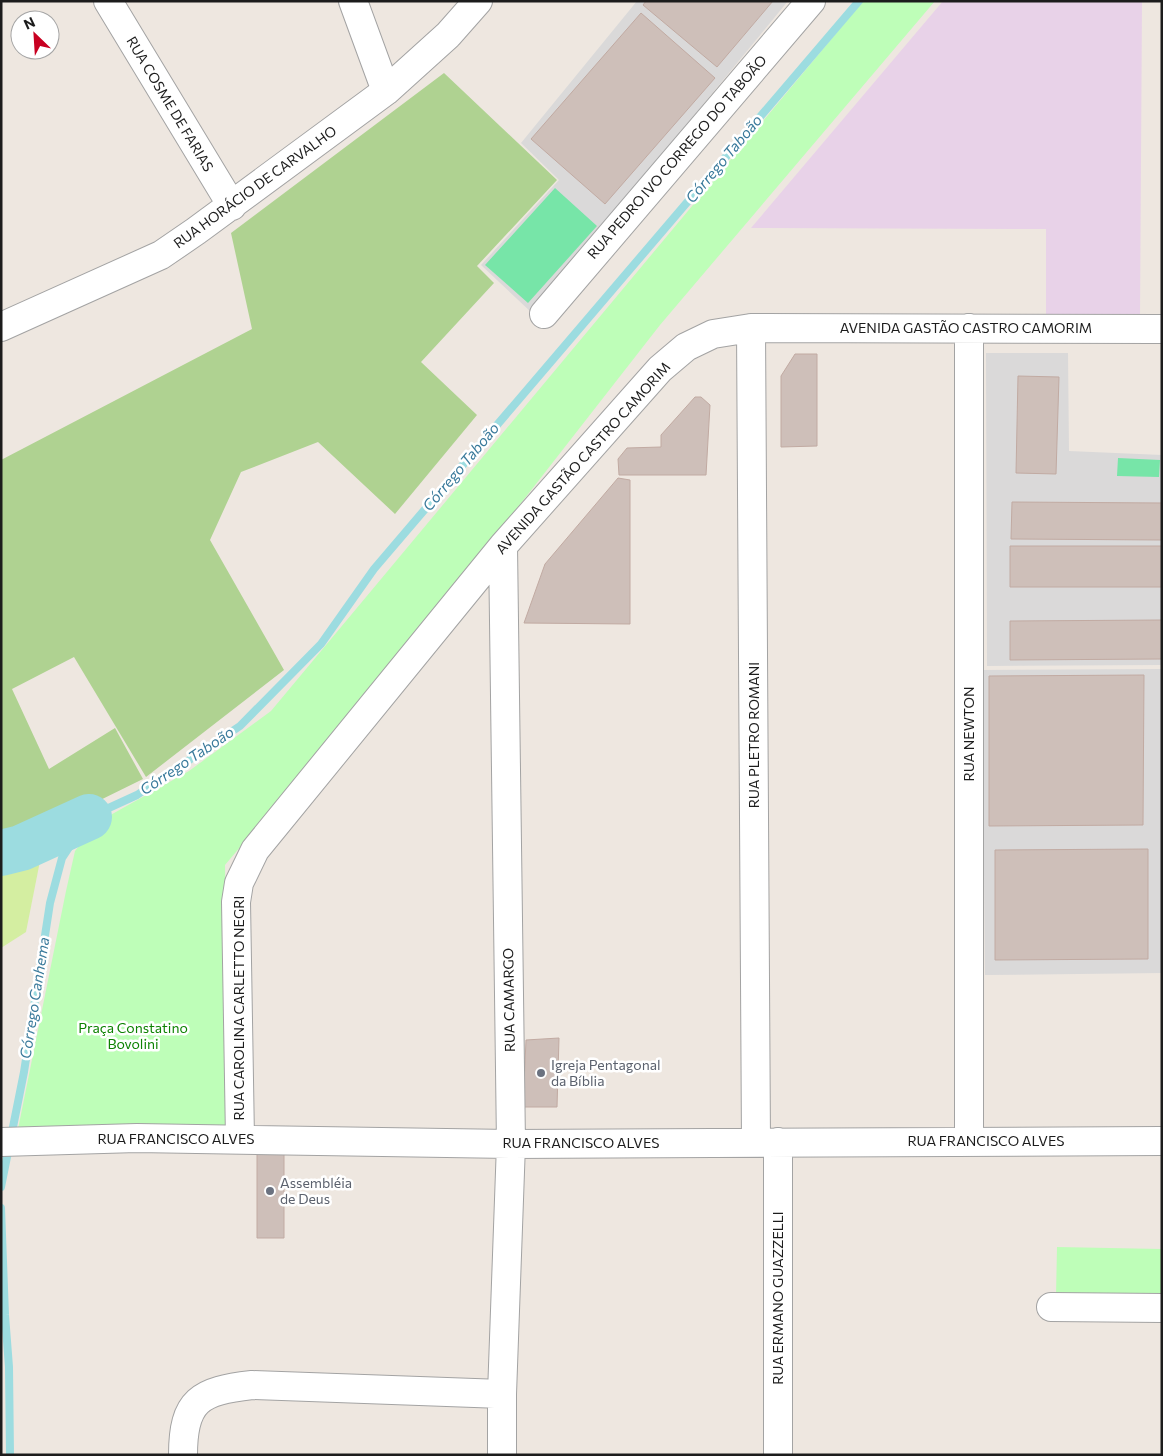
<svg xmlns="http://www.w3.org/2000/svg" width="1163" height="1456" font-family="Commissioner,sans-serif">
<style>
.residential{fill:#dad9d9}
.industrial{fill:#e8d2e8}
.grass{fill:#d4eea1}
.forest{fill:#afd291}
.park{fill:#befeb8}
.pitch{fill:#77e5a8}
.lines{fill:none;stroke-linecap:round;stroke-linejoin:round}
.stream{stroke:#9cdce0;stroke-width:8}
.river{stroke:#9cdce0;stroke-width:46}
.building{fill:#cebfb9;stroke:#c1aaa2}
.minor-casing{stroke:#a3a3a3;stroke-width:30}
.minor{stroke:#fff;stroke-width:28}
.worship-dot{fill:#6b7280;stroke:#fff;stroke-width:2}
.labels{text-anchor:middle;stroke-width:5;stroke-linejoin:round;paint-order:stroke}
.street-label{font-size:14px;fill:#1c1c1c;stroke:#fff}
.park-label{font-size:14px;fill:#0d8202;stroke:#fff}
.worship-label{font-size:14px;fill:#5b616d;stroke:#fff;text-anchor:start}
.water-label{font-size:15px;font-style:italic;fill:#3a7a9b;stroke:#fff}
</style>
<rect width="100%" height="100%" fill="#eee7e0"/>
<!-- residential -->
<path class="residential" d="M637 1H788L532 313 481 265 559 180 521 143Z
M986 353H1068L1069 451 1162 455V665L987 666Z
M1162 669V973L985 975 982 670Z"/>
<!-- industrial -->
<path class="industrial" d="M943 1H1142L1140 319 1046 318V229L751 228Z"/>
<!-- grass -->
<path class="grass" d="M40 861 26 932 1 948V873Z"/>
<!-- forest -->
<path class="forest" d="M444 73 557 180 477 266 494 283 421 362 477 415 395 514 318 442 241 472 210 540 284 670 146 777 74 657 12 689 49 769 115 728 143 779 21 839 1 840V460L252 329 231 233Z"/>
<!-- park -->
<path class="park" d="M863 1H935L660 325 408 648 225 865 228 1136 18 1129 66 891 75 851 98 822 189 771 271 711Z
M1057 1247 1162 1249V1298L1056 1296Z"/>
<!-- pitch -->
<path class="pitch" d="M555 188 597 226 528 303 485 265Z
M1118 458 1160 460 1159 477 1117 476Z"/>
<g class="lines">
<!-- stream -->
<path class="stream" d="M1 1187 24 1072 50 903 62 858 89 817 137 795 240 726 321 644 374 569 859 1
M1 1208 5 1315 9 1367 10 1455"/>
<!-- river -->
<path class="river" d="M1 853 21 848 89 817"/>
</g>
<!-- building -->
<path class="building" d="M646 1H773L717 67 643 5Z
M641 13 715 78 605 204 531 139Z
M795 354H817V446L781 447V376Z
M1018 376 1059 377 1056 474 1016 473Z
M695 397H701L710 405 706 475H619L618 459 627 448 661 447V435Z
M618 478 630 480V624L524 623 545 564Z
M1012 502 1162 503V540L1011 539Z
M1010 546H1162V587H1010Z
M1162 620V659L1010 660V621Z
M1144 675 1143 825 989 826V676Z
M1148 849V959L995 960V850Z
M559 1038 557 1107H523L526 1040Z
M257 1144H284V1238H257Z"/>
<g class="lines">
<defs>
<path id="minor" d="M108 1 232 206
M353 1 386 91
M544 314 811 1
M1 327 161 255 196 231 386 91 448 35 478 1
M751 328 756 1142
M240 1139 236 902 239 883 255 850 503 546 660 369 686 347 713 334 751 328 1162 329
M969 1141V328
M1 1142 137 1138 511 1144 1162 1141
M1051 1307 1162 1308
M183 1455C183 1400 200 1391 252 1385L502 1394
M502 1455V1394L511 1144 503 546
M778 1455V1142"/>
</defs>
<!-- minor casing -->
<use href="#minor" class="minor-casing"/>
<!-- minor -->
<use href="#minor" class="minor"/>
</g>
<!-- markers -->
<g class="worship-dot">
<circle cx="541" cy="1073" r="5"/>
<circle cx="270" cy="1191" r="5"/>
</g>
<g class="labels">
<!-- street labels -->
<g class="street-label">
<text transform="translate(170 104) rotate(59)" y="5">RUA COSME DE FARIAS</text>
<text transform="translate(677 157) rotate(-49)" y="5">RUA PEDRO IVO CORREGO DO TABOÃO</text>
<text transform="translate(255 187) rotate(-36)" y="5">RUA HORÁCIO DE CARVALHO</text>
<text x="966" y="333">AVENIDA GASTÃO CASTRO CAMORIM</text>
<text transform="translate(583 458) rotate(-48)" y="5">AVENIDA GASTÃO CASTRO CAMORIM</text>
<text transform="translate(969 734) rotate(-90)" y="5">RUA NEWTON</text>
<text transform="translate(754 735) rotate(-90)" y="5">RUA PLETRO ROMANI</text>
<text transform="translate(509 1000) rotate(-91)" y="5">RUA CAMARGO</text>
<text transform="translate(239 1008) rotate(-90)" y="5">RUA CAROLINA CARLETTO NEGRI</text>
<text x="176" y="1144">RUA FRANCISCO ALVES</text>
<text x="986" y="1146">RUA FRANCISCO ALVES</text>
<text x="581" y="1148">RUA FRANCISCO ALVES</text>
<text transform="translate(778 1298) rotate(-90)" y="5">RUA ERMANO GUAZZELLI</text>
</g>
<!-- park labels -->
<g class="park-label">
<text x="133" y="1033">Praça Constatino<tspan x="133" dy="16">Bovolini</tspan></text>
</g>
<!-- worship labels -->
<g class="worship-label">
<text x="551" y="1070">Igreja Pentagonal<tspan x="551" dy="16">da Bíblia</tspan></text>
<text x="280" y="1188">Assembléia<tspan x="280" dy="16">de Deus</tspan></text>
</g>
<!-- water labels -->
<g class="water-label">
<text transform="translate(724 159) rotate(-50)" y="5">Córrego Taboão</text>
<text transform="translate(461 467) rotate(-50)" y="5">Córrego Taboão</text>
<text transform="translate(187 761) rotate(-34)" y="5">Córrego Taboão</text>
<text transform="translate(35 998) rotate(-81)" y="5">Córrego Canhema</text>
</g>
</g>
<!-- border -->
<rect width="1163" height="1456" fill="none" stroke="#1c1c1c" stroke-width="5"/>
<!-- north arrow -->
<g transform="translate(35 35) rotate(335)"><circle r="24" fill="#ffffff" stroke="#a4a4a4"/>
<path d="M0-4L9 19L0 12L-9 19Z" fill="#c80021"/>
<text y="-8" font-size="14" font-weight="bold" text-anchor="middle" fill="#1c1c1c">N</text>
</g>
</svg>
